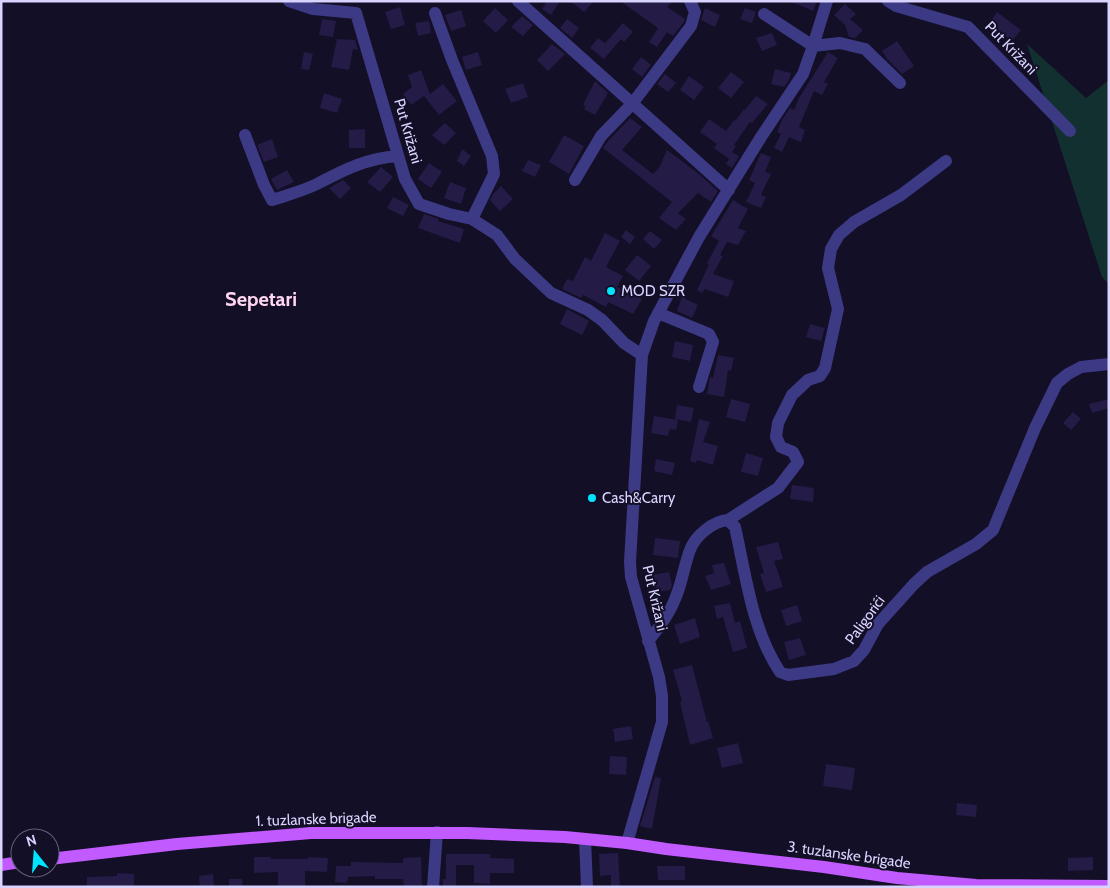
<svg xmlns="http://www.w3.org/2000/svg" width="1110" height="888" font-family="Cabin,sans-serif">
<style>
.green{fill:#12302f}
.building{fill:#241b47}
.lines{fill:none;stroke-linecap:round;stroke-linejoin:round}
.minor{stroke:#3d3a85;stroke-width:12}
.major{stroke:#c25bff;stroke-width:12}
.poi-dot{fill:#00e5ff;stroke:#130f26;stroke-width:2}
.labels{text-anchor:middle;stroke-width:4;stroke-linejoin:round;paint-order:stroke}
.street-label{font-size:15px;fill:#d9d4ff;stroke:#130f26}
.poi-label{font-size:15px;fill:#d9d4ff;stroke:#130f26;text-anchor:start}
.district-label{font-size:20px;font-weight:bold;fill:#ffd6f0;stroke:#130f26}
</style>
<rect width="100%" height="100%" fill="#130f26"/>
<!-- green -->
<path class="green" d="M1027 44 1086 98 1109 80V284L1102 277Z"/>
<!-- building -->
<path class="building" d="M547 1H560L551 15 542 9Z
M570 1H594L584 12Z
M620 1H673L667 7 685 19 684 22 673 36 667 32 657 47 649 42 658 28Z
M790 1H817L813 11Z
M845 4 856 14 850 19 863 30 855 38 849 37 845 25 834 15Z
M400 7 405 25 391 29 385 12Z
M495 8 508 20 496 33 483 21Z
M705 8 720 15 715 27 701 20Z
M745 8 756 12 752 23 740 19Z
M461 10 466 26 451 31 445 15Z
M997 12 1021 30 1012 41 989 23Z
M522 16 533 25 523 36 511 27Z
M322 19 336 21 333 37 319 35Z
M567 19 579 28 572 38 560 28Z
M429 21 431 33 418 36 415 23Z
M623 23 633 32 624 42 621 39 604 59 590 48 598 38 605 43Z
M772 33 777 45 762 51 756 38Z
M337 39 355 40 358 50 353 49 349 70 331 67Z
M897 41 914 66 902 74 888 60 882 51Z
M552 44 565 54 548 71 537 60Z
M304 52 313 54 309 70 301 69Z
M478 52 482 65 466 70 462 57Z
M828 52 838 58 824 82 828 84 822 95 814 91 799 127 805 130 801 142 789 137 782 152 774 148 781 134 777 132 783 118 790 108 794 110 799 98Z
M641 57 651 65 642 77 632 69Z
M775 69 791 73 789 80 784 87 771 84Z
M421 70 430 94 443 84 457 101 439 115 424 96 411 105 403 94 412 87 408 75Z
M731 72 744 82 731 98 718 88Z
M665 74 676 83 668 92 657 84Z
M689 76 704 87 694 100 680 90Z
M595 81 608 93 595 115 584 109 586 106 583 105Z
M523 83 528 97 511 103 505 89Z
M324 93 342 99 337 113 320 108Z
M756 96 768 104 752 123 750 122 734 145 736 146 732 152 739 156 732 168 726 164 729 159 714 148 717 144 700 132 709 119 726 131 734 120 735 121 744 109 745 110Z
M630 118 642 127 622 150 653 174 659 168 667 150 699 174 718 191 711 202 698 193 678 213 686 219 676 230 659 218 672 202 603 148 608 141Z
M445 123 456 133 444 145 432 135Z
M365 129V148H349V130Z
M564 135 584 146 569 174 549 162Z
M272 139 278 157 264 162 257 145Z
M462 149 471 156 464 166 457 161Z
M761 153 771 157 765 172 771 174 761 195 766 197 761 208 746 202 755 183 749 180Z
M528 160 541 165 535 177 522 171Z
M429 163 442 172 431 188 418 179Z
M381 167 393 177 380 192 367 182Z
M287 170 294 182 277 190 271 179Z
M343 180 351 188 340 199 329 188Z
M450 182 466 188 461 204 444 198Z
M501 186 513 199 500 211 490 200 494 193Z
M393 197 409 205 403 216 387 208Z
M733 200 748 209 738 228 746 231 738 245 727 242 720 255 723 256 713 274 734 281 728 297 705 289 702 293 697 290 709 264 707 263 719 241 711 236Z
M424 214 439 219 438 221 464 229 460 243 418 228Z
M626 230 635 237 630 244 621 237Z
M650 231 662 240 654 249 643 239Z
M605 233 620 241 606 267 623 276 617 287 642 299 633 314 608 302 606 307 583 295 581 298 562 289 567 279 573 281 585 257 591 261Z
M637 255 651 266 639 281 625 270Z
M682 297 698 305 692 318 677 311Z
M567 309 589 321 582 335 560 324Z
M810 324 825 328 821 341 806 337Z
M675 341 693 345 690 361 672 357Z
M718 355 734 358 731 371 728 370 724 397 707 394 710 377 713 378Z
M731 399 750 404 745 422 726 417Z
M1109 399V408L1092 413 1089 404Z
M677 405 694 408 691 422 675 419Z
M1073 412 1081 419 1071 430 1063 423Z
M654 416 678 420 676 430 670 429 668 436 651 433Z
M699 419 710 422 703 442 718 446 713 465 697 460 696 463 690 461Z
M746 453 763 458 758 476 741 472Z
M656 459 675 463 672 475 654 471Z
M792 485 814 488 813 502 790 499Z
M655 538 680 541 678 558 653 555Z
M778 542 783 559 774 561 783 587 766 592 760 574 764 573 756 547Z
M724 563 731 584 711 590 705 576 714 573 712 565Z
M669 572 672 585 670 590 656 592 652 575Z
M730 603 735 623 740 621 747 648 733 652 723 617 717 619 714 606Z
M797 605 802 621 786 626 781 610Z
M695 618 700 637 680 644 674 625Z
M800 638 806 655 789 660 784 642Z
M692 665 707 722 708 721 713 738 690 745 680 702 682 701 673 670Z
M631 726 633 739 615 742 613 729Z
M738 743 743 763 722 768 717 748Z
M610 756 627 757 626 775 609 774Z
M826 764 855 768 852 790 823 786Z
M655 777 661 778 652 829 640 826Z
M957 803 977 805 976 817 956 815Z
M618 853 620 887H611V875L600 876 599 854Z
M446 854H490V858L514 859V873H490V884L474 883V865H456V887H443V879H446Z
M254 857H271V859H308V857L328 858 327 872 305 871V887H278V872L254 873Z
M421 857 422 887H404L403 879H375V876L348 877 347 883 335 882 336 866H351V862L403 863V858Z
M1093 857V870L1068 871V858Z
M657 866H685V880H658Z
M117 873 134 874V887H87V877L117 876Z
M213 874 214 887H200L199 876Z
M229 879H242L243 887H229Z"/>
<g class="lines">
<!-- minor -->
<path class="minor" d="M289 1 313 9 356 13 405 179 419 204 449 214 472 219 497 235 515 259 551 293 588 310 602 320 624 343 642 355
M518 1 729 190
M888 1 896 6 968 27 1070 131
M435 13 452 60 492 156 494 174 472 219
M764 14 813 46 840 43 865 49 900 83
M245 135 264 185 272 200C287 195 303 191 317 184 344 170 367 158 398 156
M575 180 601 136 632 104 691 26 695 12 690 1
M658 313 709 334 713 342 699 387
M728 520 778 488 798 462 793 452 781 447 776 437 778 423 792 395 808 380 820 376 825 368 838 309 828 268 831 249 839 235 854 222 901 195 946 161
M648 641C659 628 669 615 675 599 682 583 684 566 690 550 695 536 713 521 728 520L735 527C746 576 752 630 780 672L788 675 834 669 854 661 864 650 878 624 914 584 927 572 976 544 993 530 1035 428 1057 383 1068 374 1081 367 1109 364
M585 839 587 887
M627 843 662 722V696L659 677 631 577 630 562 642 355 654 321 699 237 761 137 803 74 813 46 827 1
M433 887 437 832"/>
<!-- major -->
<path class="major" d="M50 859 177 844 311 833H467L565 837 627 843 666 849 824 867 897 878 976 885 1109 886
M1 865 20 862"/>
</g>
<!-- markers -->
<g class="poi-dot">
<circle cx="611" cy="291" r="5"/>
<circle cx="592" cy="498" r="5"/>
</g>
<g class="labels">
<!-- street labels -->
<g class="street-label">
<text transform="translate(1011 48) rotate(46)" y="5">Put Križani</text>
<text transform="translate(408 131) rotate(74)" y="5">Put Križani</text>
<text transform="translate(655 598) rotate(77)" y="5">Put Križani</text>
<text transform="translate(865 620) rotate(-54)" y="5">Paligorići</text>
<text transform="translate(316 819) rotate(-2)" y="5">1. tuzlanske brigade</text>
<text transform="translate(849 855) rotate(8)" y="5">3. tuzlanske brigade</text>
</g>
<!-- poi labels -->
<g class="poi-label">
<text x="621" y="296">MOD SZR</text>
<text x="602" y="503">Cash&amp;Carry</text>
</g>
<!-- district labels -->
<g class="district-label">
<text x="261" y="306">Sepetari</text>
</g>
</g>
<!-- border -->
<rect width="1110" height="888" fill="none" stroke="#d9d4ff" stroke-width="5"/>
<!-- north arrow -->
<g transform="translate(35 853) rotate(343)"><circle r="24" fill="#130f26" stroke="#625e7d"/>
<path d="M0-4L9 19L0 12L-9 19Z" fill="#00e5ff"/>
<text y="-8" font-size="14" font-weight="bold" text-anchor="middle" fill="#d9d4ff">N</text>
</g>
</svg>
